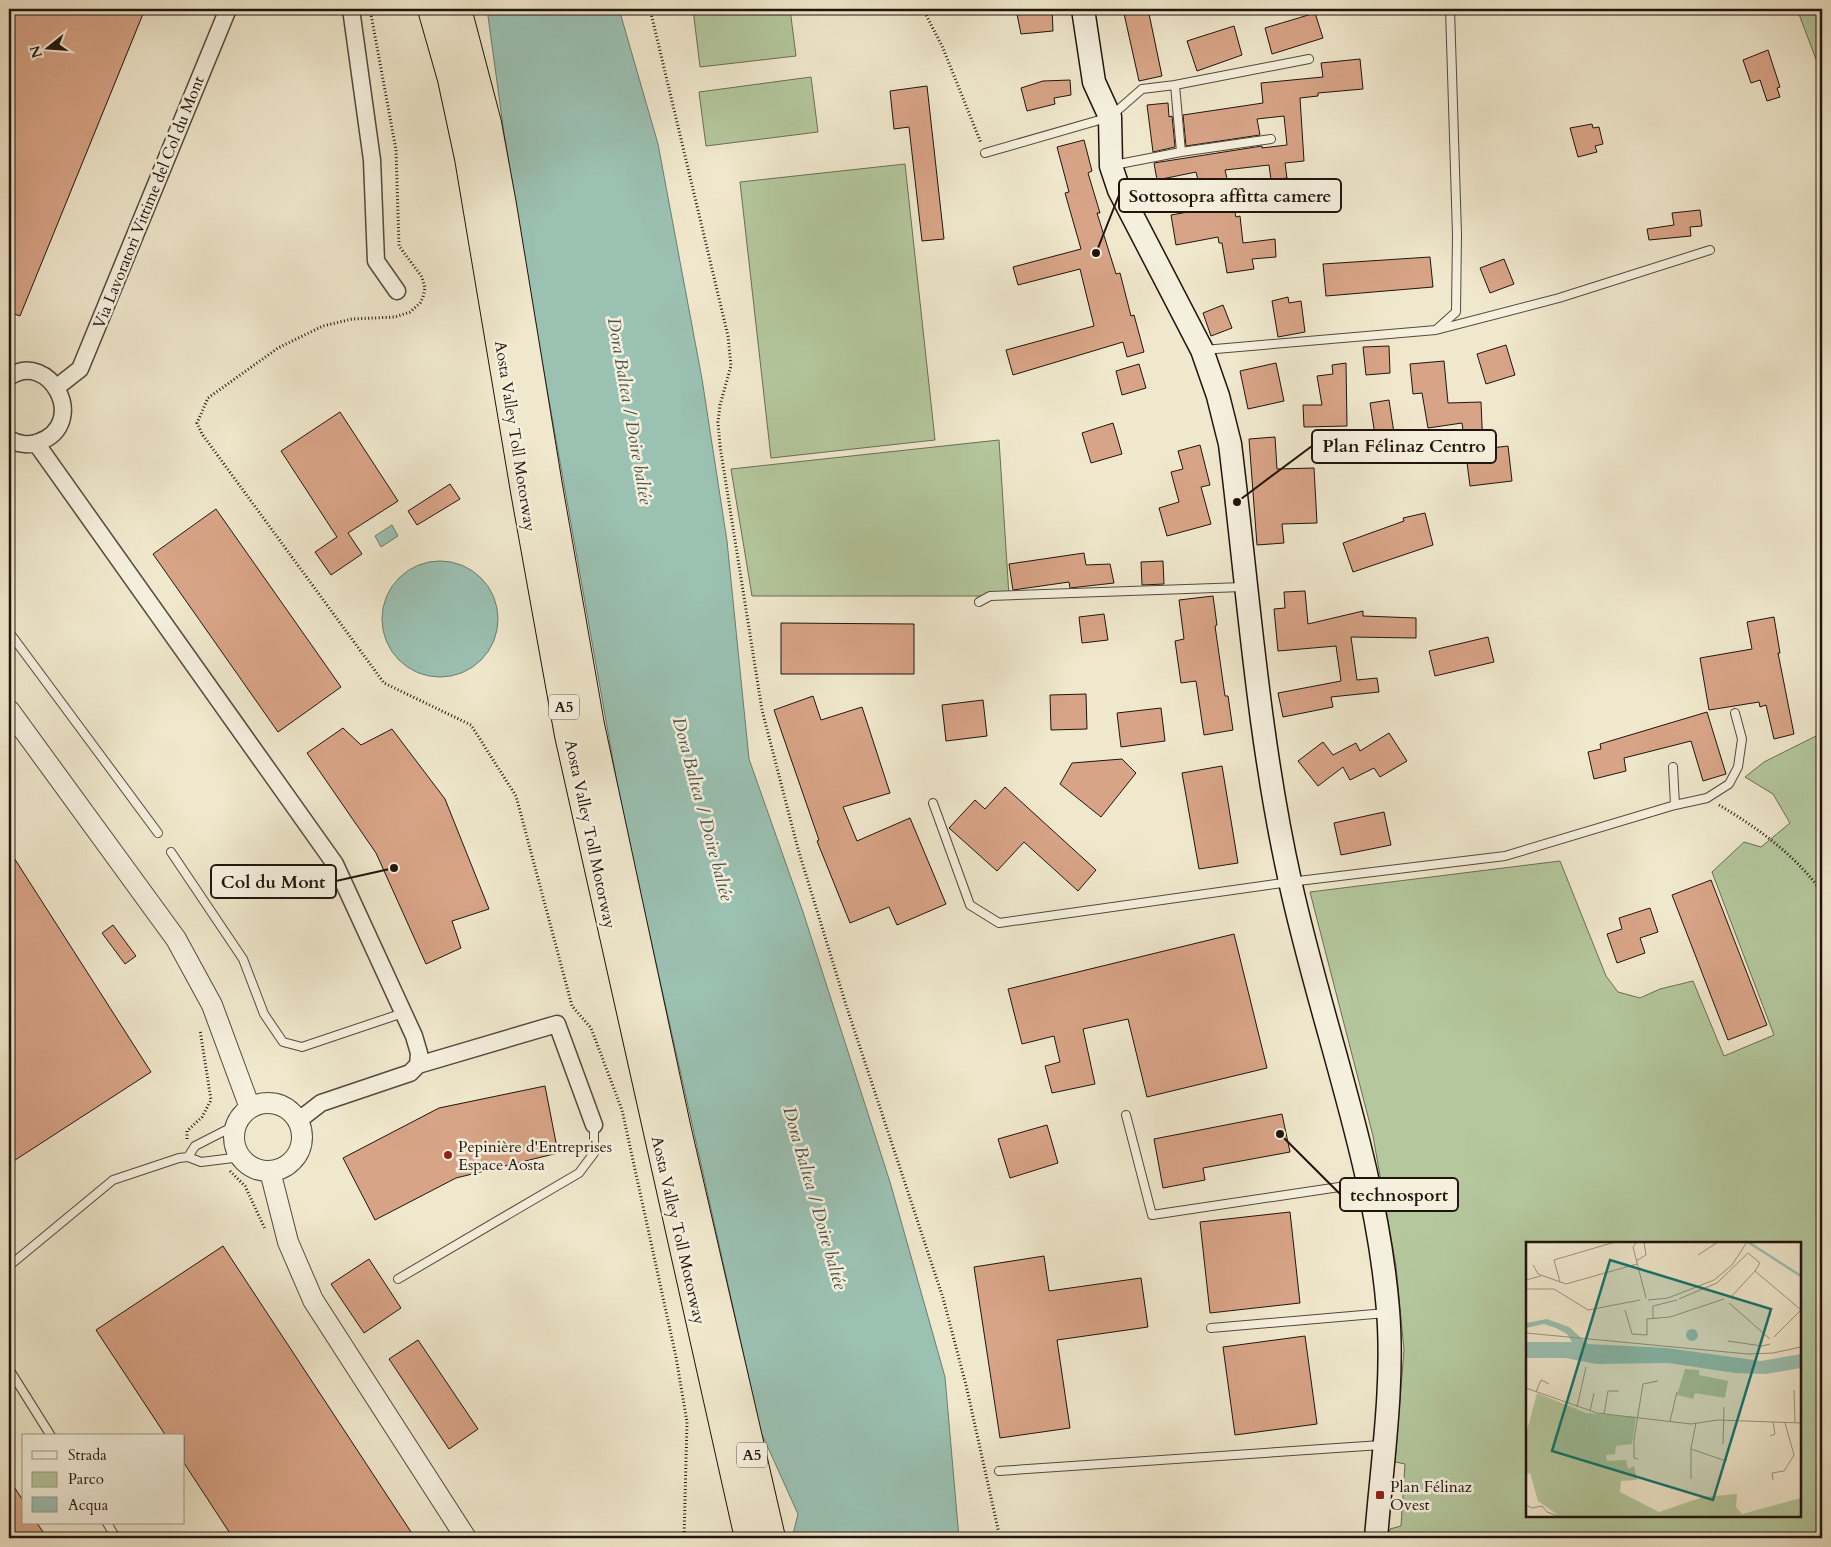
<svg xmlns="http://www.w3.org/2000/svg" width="1831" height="1547" font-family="Cardo,serif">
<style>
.green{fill:#b4c79d;stroke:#6a6e55;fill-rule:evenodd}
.water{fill:#9bc1b3;stroke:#6a7c71}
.building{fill:#d8a487;stroke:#20140d}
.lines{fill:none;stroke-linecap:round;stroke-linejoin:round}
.service-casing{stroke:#54493d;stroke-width:10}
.minor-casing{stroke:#54493d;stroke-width:19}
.tertiary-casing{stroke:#54493d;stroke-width:22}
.secondary-casing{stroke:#20140d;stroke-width:25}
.motorway-casing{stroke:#20140d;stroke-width:30}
.path{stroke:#20140d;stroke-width:3;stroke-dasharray:1 2.5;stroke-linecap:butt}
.service{stroke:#f5f0de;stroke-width:8}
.minor{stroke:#f5f0de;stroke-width:16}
.tertiary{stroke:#f5f0de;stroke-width:20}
.secondary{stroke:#f5f0de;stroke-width:22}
.motorway{stroke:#f0e8cd;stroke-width:28}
.poi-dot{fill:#8f2418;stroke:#f5f0de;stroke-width:2}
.labels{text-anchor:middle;stroke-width:5;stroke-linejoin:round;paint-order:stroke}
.shield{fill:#f5f0de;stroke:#60564c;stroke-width:1}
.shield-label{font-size:15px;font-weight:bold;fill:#20140d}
.street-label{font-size:16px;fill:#20140d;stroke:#f5f0de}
.poi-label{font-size:16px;fill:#20140d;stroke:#f5f0de;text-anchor:start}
.water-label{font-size:18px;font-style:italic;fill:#4b5147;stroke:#f5f0de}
.inset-river{fill:none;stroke:#9bc1b3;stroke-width:2.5}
.inset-road{fill:none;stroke:#9d9380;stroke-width:1}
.view{fill:#0f766e;fill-opacity:0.15;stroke:#0f766e;stroke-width:2.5}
.inset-edge{fill:none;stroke:#20140d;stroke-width:2.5}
.leader{fill:none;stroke:#20140d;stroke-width:2}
.callout-dot{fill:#20140d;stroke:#f5f0de;stroke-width:2}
.callout{fill:#f5f0de;stroke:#20140d;stroke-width:2}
.callout-label{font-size:18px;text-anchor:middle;font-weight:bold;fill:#20140d}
</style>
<rect width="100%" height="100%" fill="#f0e8cd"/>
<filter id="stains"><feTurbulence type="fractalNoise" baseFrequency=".004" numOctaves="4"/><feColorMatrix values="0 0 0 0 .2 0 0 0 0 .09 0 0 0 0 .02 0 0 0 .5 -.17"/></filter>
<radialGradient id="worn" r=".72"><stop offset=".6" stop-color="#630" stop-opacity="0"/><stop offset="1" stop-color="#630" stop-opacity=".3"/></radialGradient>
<!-- green -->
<path class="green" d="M693 9H790L796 56 700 67Z
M1797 9H1822V75Z
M811 77 818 132 706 146 699 92Z
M905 164 935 440 771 458 740 182Z
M999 440 1009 596H752L731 469Z
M1822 733V1538H1389L1390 1529 1401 1526 1405 1464 1395 1462 1404 1350 1396 1266 1373 1136 1310 892 1560 861 1606 976 1618 992 1640 998 1660 989 1693 981 1724 1056 1774 1035 1712 872 1744 842 1761 847 1790 823 1773 794 1745 777 1764 762ZM1800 1243V1516H1527V1243Z"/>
<!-- water -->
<path class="water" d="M487 9H619L658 144 702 379 727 541 749 759 803 912 890 1182 945 1377 959 1538H792L798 1514 761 1432 622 811 541 355 504 133Z
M392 525 398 536 381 547 375 536Z
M382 619a58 58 0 1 1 116 0a58 58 0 1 1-116 0Z"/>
<!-- building -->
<path class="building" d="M9 9H145L20 316 9 312Z
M1016 9H1052L1053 31 1021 34Z
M1123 9H1148L1162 76 1139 81Z
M1315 13 1323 38 1272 54 1265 28Z
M1234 26 1242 55 1197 71 1187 41Z
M1768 50 1780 87 1777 88 1780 97 1767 101 1760 80 1751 83 1743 60Z
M1360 59 1363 89 1318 93V96L1300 98 1304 161 1285 163 1287 178 1271 180 1269 165 1225 170 1236 217 1240 216 1243 243 1275 239 1276 257 1252 259 1254 269 1227 273 1222 243H1219L1218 237 1176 245 1171 215 1205 209 1196 172 1157 180 1154 163 1262 146V148L1287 145 1284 116 1257 119 1260 135 1186 146 1183 115 1263 103 1261 83 1323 77 1321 63Z
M1070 80 1071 95 1054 98 1055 104 1027 111 1021 88 1043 81Z
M927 86 944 239 922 241 909 127 894 129 890 91Z
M1168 103 1169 117 1172 116 1175 147 1153 152 1147 105Z
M1592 124 1593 128 1599 127 1603 144 1595 146 1597 152 1578 157 1570 128Z
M1084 140 1092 171 1088 173 1100 213H1097L1116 274 1120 273 1131 316 1134 315 1144 352 1127 357 1123 342 1013 375 1006 350 1094 326 1080 269 1018 285 1013 267 1081 249 1065 193 1069 192 1057 147Z
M1700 210 1702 226 1690 227 1691 236 1649 240 1647 229 1674 225 1672 213Z
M1430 257 1433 287 1326 296 1323 264Z
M1504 259 1514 284 1490 293 1480 268Z
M1288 297 1289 303 1301 301 1305 332 1278 337 1272 301Z
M1223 305 1232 328 1211 336 1203 313Z
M1506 345 1515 375 1486 384 1477 354Z
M1389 346 1390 373 1366 375 1363 347Z
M1444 361 1448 403 1481 402 1483 449 1508 446 1512 481 1470 486 1462 423 1428 428 1422 393 1413 394 1410 364Z
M1276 363 1284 401 1248 409 1240 371Z
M1346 363 1347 426 1304 427 1303 405H1322L1317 376 1333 374 1332 365Z
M1139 364 1146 388 1122 395 1116 371Z
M1389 400 1394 433 1375 435 1370 403Z
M340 412 398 501 348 533 362 554 331 575 315 552 337 537 281 451Z
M1113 423 1122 454 1091 463 1082 433Z
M1275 437 1277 469 1314 468 1317 523 1282 524 1284 543 1257 545 1249 439Z
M1200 445 1210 485 1201 487 1211 524 1167 536 1159 508 1179 502 1171 472 1183 469 1178 451Z
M450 484 460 499 417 525 408 511Z
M216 509 341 687 278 732 153 554Z
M1425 513 1433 545 1353 572 1343 543 1404 521 1403 518Z
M1084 553 1086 565 1110 564 1114 583 1070 588 1069 582 1013 590 1009 564Z
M1163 561 1164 584 1142 585 1141 562Z
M1305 591 1308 624 1363 611V616L1416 618V638L1351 637 1357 680 1377 678 1379 692 1331 697 1333 707 1283 717 1278 693 1341 681 1336 646 1278 651 1274 609 1285 608 1284 592Z
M1213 596 1217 625 1215 626 1225 696H1228L1233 730 1204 735 1196 681 1181 683 1175 641 1184 639 1179 600Z
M1104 614 1108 640 1082 643 1079 617Z
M1774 617 1780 653H1778L1794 734 1774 739 1766 705 1760 707 1759 702 1709 710 1700 658 1752 649 1747 622Z
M781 623 914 624V674H781Z
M1488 637 1494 662 1435 676 1429 651Z
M1086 694 1087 729 1051 730 1050 695Z
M813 696 821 720 862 707 890 793 843 807 857 841 910 818 946 904 897 925 889 907 850 923 817 841 819 840 774 710Z
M983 700 987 736 946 741 942 705Z
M1161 708 1165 741 1121 747 1117 713Z
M1707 712 1726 774 1703 781 1691 741 1624 758 1626 771 1594 779 1588 752 1601 749 1600 744Z
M343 728 361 745 392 729 445 799 489 909 452 921 461 948 426 964 376 853 307 753Z
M1389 733 1407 761 1380 777 1374 768 1350 780 1343 767 1318 786 1298 761 1323 742 1333 755 1356 743 1360 751Z
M1122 759 1136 773 1101 817 1060 784 1072 763Z
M1222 766 1238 863 1199 869 1182 773Z
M1005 787 1096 870 1078 891 1024 842 997 871 949 828 975 800 985 809Z
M1384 812 1391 845 1341 855 1334 823Z
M9 850 151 1072 9 1164Z
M1711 880 1767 1025 1728 1040 1672 895Z
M1650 908 1658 932 1640 938 1645 953 1617 963 1607 934 1622 929 1619 918Z
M113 925 136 956 125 964 102 933Z
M1234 934 1267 1068 1147 1097 1128 1019 1083 1029 1095 1084 1052 1093 1045 1066 1060 1062 1054 1036 1022 1044 1008 989Z
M545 1086 558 1153 456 1178 375 1220 343 1158 439 1108Z
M1282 1114 1290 1152 1203 1168 1205 1180 1163 1188 1154 1139Z
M1047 1125 1058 1163 1010 1178 998 1139Z
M1290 1212 1300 1303 1210 1313 1200 1222Z
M223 1246 415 1538H233L184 1463V1436H166L96 1330Z
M1044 1256 1049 1291 1141 1278 1148 1327 1057 1340 1070 1428 1000 1438 974 1267Z
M369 1259 401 1308 364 1333 331 1284Z
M1305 1336 1317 1424 1235 1435 1223 1347Z
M418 1340 478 1429 449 1449 389 1359Z
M9 1479 24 1502V1523H37L47 1538H9Z"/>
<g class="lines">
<defs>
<path id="service" d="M1181 152 1271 139
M985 153 1110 117 1142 89 1175 85 1309 59
M1114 165 1181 152 1175 85
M1437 329 1456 312 1457 234 1450 9
M1204 350 1436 330 1559 298 1710 250
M979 602 990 596 1243 587
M9 632 158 833
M933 803 970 905 999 923 1290 882 1505 856 1675 805 1673 767
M1675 805 1707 798 1729 784 1738 767 1742 739 1735 713
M171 852 243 959 264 1014 283 1042 302 1047 403 1013
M1126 1115 1152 1215 1366 1183
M188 1157 195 1146 236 1125
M9 1266 113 1180 179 1158 188 1157 201 1162 241 1157
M398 1279 579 1173 594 1153V1125
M1211 1328 1386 1313
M9 1369 51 1436
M999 1471 1381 1445
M107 1523 116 1538"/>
<path id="minor" d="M351 9 372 160 376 261 397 291
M9 377C49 349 90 423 39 442 29 446 17 444 9 439
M57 387 80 369 228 9
M36 443 335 864 414 1036 419 1053 418 1065 557 1024 594 1125
M299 1120 321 1103 410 1073 418 1065"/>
<path id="tertiary" d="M9 710 176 939 212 1005 250 1108
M234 1137a34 34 0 1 1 68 0a34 34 0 1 1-68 0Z
M270 1171 288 1242 313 1300 466 1538"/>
<path id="secondary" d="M1083 9 1094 82 1110 117 1111 166 1119 190 1202 350 1218 396 1230 444C1248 589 1258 737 1290 881 1321 1024 1376 1163 1388 1310 1394 1385 1382 1463 1376 1538"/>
<path id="motorway" d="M432 9 452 79 469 158 525 491 569 735 749 1538
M457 9 487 123 502 205 548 486 590 725 676 1126 771 1538"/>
</defs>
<!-- service casing -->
<use href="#service" class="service-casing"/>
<!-- minor casing -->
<use href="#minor" class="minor-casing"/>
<!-- tertiary casing -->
<use href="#tertiary" class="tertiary-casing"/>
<!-- secondary casing -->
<use href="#secondary" class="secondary-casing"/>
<!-- motorway casing -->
<use href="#motorway" class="motorway-casing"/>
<!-- path -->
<path class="path" d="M370 9 396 150 399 246 422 277 425 288 423 297 420 303 410 312 395 317 352 319 323 326 278 348 208 398 197 423 202 434 384 683 471 725 516 796 572 1006 591 1028 622 1110 676 1357 687 1422 684 1538
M650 9 728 336 731 366 720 405 718 422 720 446 762 710 798 849 846 1005 943 1298 966 1385 1000 1538
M923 9 942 46 981 143
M1719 805C1758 828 1795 855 1822 892
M187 1139V1131L202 1117 211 1100 200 1030
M230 1171 245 1186 265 1229"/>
<!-- service -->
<use href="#service" class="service"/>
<!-- minor -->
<use href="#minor" class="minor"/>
<!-- tertiary -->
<use href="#tertiary" class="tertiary"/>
<!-- secondary -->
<use href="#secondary" class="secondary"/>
<!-- motorway -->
<use href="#motorway" class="motorway"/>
</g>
<!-- markers -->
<g class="poi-dot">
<circle cx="448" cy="1155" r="5"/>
<rect x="1375" y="1490" width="10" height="10" rx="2.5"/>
</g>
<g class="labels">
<!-- shield labels -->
<g class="shield">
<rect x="549" y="694.5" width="30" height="25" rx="4"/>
<rect x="737" y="1442.5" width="30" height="25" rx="4"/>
</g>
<g class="shield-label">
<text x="564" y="712">A5</text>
<text x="752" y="1460">A5</text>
</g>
<!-- street labels -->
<g class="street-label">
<text transform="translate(148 202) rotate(-68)" y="6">Via Lavoratori Vittime del Col du Mont</text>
<text transform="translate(516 436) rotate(81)" y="6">Aosta Valley Toll Motorway</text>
<text transform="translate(591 834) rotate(78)" y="6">Aosta Valley Toll Motorway</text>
<text transform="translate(679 1230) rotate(77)" y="6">Aosta Valley Toll Motorway</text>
</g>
<!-- poi labels -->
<g class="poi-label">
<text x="458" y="1152">Pepinière d'Entreprises<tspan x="458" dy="18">Espace Aosta</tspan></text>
<text x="1390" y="1492">Plan Félinaz<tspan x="1390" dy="18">Ovest</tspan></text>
</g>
<!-- water labels -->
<g class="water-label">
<text transform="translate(630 411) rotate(80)" y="6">Dora Baltea / Doire baltée</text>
<text transform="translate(703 809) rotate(75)" y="6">Dora Baltea / Doire baltée</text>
<text transform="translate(815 1198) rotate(74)" y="6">Dora Baltea / Doire baltée</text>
</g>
</g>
<!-- overview -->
<g transform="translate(1526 1242)">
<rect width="275" height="275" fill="#f0e8cd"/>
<path d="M159 127 173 128V133L202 139 199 156 169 151 167 157 151 153ZM11 151 60 171 110 175 106 202 90 204 89 212 80 213 81 219 100 218 102 227 108 224 111 238 95 239 94 250 133 270 177 255 211 252 210 265 216 272 275 256V275H35L12 259 4 231 0 232V192Z" fill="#b4c79d"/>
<path d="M21 77 43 85 62 102 141 106 235 119 275 112V126L240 132 209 131 142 121 71 122 39 116H0V100H46L41 92 30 86 18 82 0 86V81ZM160 93a6 6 0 1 1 12 0a6 6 0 1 1-12 0Z" fill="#9bc1b3"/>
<path class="inset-river" d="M222 0 275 34"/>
<path class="inset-road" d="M111 0 107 5 120 56M172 13 192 0M110 19 120 13 118 0M7 23 12 32 40 42 111 22M0 38 15 34M34 40 28 18 89 0M0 47H28L62 68 114 58M205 55 229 29 275 68 248 95M153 57 191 41 222 11 234 21 229 29M122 58 142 56 188 38 206 23 221 0M203 61 244 97M99 68 106 92 121 93V77L144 75 198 57M127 77V64L151 58M0 91 222 112 247 111 275 105M202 99 236 104 244 102M0 146 71 171 165 182 192 178 275 181M268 148 269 181M10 150 15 138 23 142M51 165 60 125M64 169 68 151M78 172 82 149H93M144 179 151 150M244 194 249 192 247 180M197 202 198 165M165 207 200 219 202 206M112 217 108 216V197L117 142 132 139M165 237V206L170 181M247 238 246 231 258 229 268 213 259 181M0 263 6 266 16 264 21 270 35 275"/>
<path class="view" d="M84 18 245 67 187 258 26 209Z"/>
<rect width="275" height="275" class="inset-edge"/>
</g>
<!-- callouts -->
<path class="leader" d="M1096 253L1119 195M1237 502L1312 446M394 868L336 881M1280 1134L1340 1194"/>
<g class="callout-dot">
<circle cx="1096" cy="253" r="5"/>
<circle cx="1237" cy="502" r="5"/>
<circle cx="394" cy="868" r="5"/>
<circle cx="1280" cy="1134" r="5"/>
</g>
<g class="callout">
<rect x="1119" y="179" width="222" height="33" rx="5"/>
<rect x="1312" y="430" width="184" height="33" rx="5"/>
<rect x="211" y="865" width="125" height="33" rx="5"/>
<rect x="1340" y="1178" width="118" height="33" rx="5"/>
</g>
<g class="callout-label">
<text x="1230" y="202">Sottosopra affitta camere</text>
<text x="1404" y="452">Plan Félinaz Centro</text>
<text x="273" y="888">Col du Mont</text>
<text x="1399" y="1201">technosport</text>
</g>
<!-- margin -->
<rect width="1831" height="1547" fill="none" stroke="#f0e8cd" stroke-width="30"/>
<rect x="10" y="10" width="1811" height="1527" fill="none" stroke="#20140d" stroke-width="2.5"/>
<rect x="15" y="15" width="1801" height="1517" fill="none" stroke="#20140d"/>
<!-- legend -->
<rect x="22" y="1434" width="162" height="90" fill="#f5f0de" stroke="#a0988a"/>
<rect x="32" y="1451" width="25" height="8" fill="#f5f0de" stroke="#a0988a"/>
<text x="68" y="1460" font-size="15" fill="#20140d">Strada</text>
<rect x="32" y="1472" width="25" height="15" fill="#b4c79d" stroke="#a0988a"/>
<text x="68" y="1484" font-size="15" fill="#20140d">Parco</text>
<rect x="32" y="1497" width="25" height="15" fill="#9bc1b3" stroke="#a0988a"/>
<text x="68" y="1510" font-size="15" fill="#20140d">Acqua</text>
<!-- north arrow -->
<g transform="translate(48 48) rotate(253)" stroke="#f5f0de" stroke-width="4" paint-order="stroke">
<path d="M0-4L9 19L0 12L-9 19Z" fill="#20140d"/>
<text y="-8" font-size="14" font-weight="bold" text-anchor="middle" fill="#20140d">N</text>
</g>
<rect width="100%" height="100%" filter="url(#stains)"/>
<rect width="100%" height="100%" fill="url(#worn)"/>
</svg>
